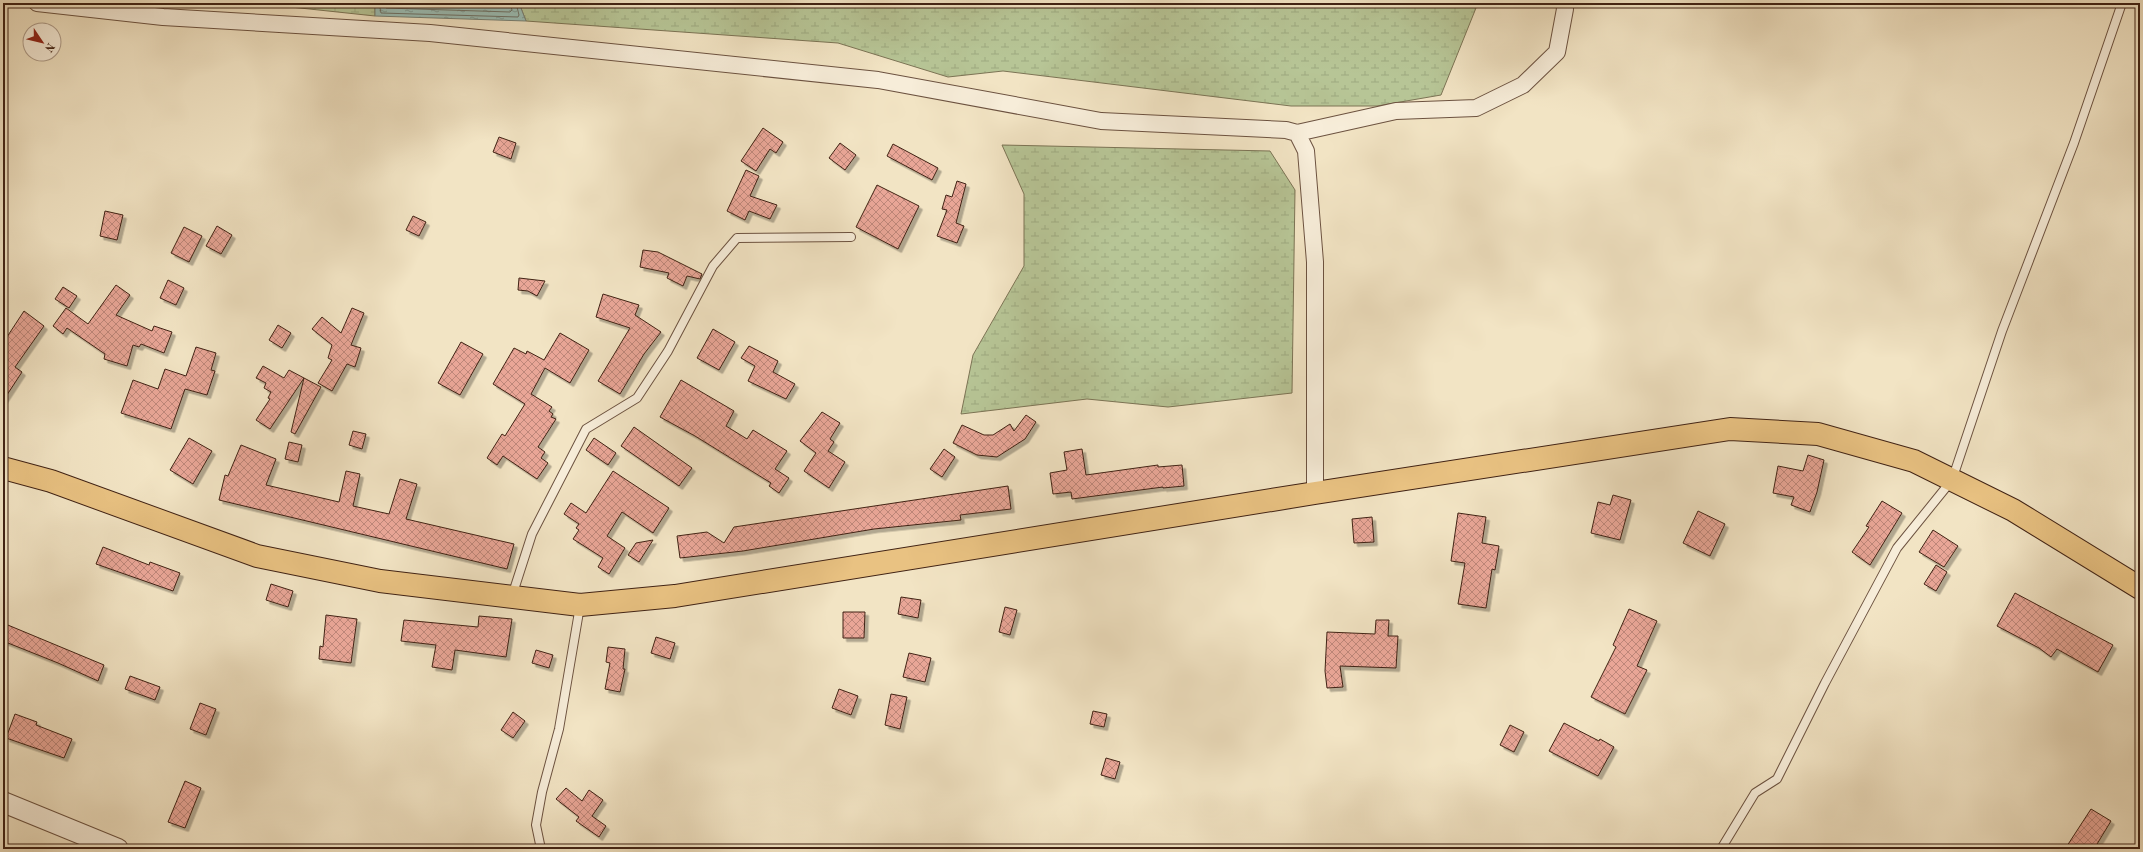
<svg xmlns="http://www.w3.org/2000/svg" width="2143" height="852" font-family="'Old Standard TT',serif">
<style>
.wetland{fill:url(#wetland-marsh);stroke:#7c7455}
.water{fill:url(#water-ripples);stroke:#778075}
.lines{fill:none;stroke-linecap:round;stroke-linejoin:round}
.shore{stroke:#6e7065;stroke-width:1}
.building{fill:url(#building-cross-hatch);stroke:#402214;filter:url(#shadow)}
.service-casing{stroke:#6c5240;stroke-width:10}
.minor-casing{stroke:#6c5240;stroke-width:18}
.tertiary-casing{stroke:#6c5240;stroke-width:22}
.primary-casing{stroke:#402214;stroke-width:24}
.service{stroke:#f7edd9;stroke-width:8}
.minor{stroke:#f7edd9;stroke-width:16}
.tertiary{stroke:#f7edd9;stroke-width:20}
.primary{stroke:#e9c282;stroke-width:22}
</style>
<defs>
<pattern id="wetland-marsh" width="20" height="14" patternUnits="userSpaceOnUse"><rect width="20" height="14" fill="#b7c596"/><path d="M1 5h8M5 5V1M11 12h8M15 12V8" fill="none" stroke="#9ea980"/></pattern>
<pattern id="water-ripples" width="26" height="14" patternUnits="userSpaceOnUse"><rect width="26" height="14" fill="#9bbeb6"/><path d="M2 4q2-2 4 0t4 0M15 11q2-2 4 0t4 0" fill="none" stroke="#809a93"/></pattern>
<pattern id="building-cross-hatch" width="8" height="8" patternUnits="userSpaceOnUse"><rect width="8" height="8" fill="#e9a697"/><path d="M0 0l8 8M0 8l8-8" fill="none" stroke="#be877a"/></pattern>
<filter id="shadow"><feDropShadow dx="3.5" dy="3.5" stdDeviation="0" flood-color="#0004"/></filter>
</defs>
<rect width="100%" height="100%" fill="#f2e4c4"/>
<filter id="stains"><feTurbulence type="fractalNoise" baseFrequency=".005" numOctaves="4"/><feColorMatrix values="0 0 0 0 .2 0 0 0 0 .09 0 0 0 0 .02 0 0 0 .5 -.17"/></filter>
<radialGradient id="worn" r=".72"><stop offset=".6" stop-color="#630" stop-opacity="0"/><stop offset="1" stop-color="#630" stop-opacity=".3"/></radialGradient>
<!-- wetland -->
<path class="wetland" d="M253 3H375V16Z
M519 3H1478L1441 95 1377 106H1291L1003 71 948 77 838 43 526 21Z
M1002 145 1270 151 1295 190 1292 393 1168 407 1087 399 961 414 973 355 1024 266V194Z"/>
<!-- water -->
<path class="water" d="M375 3H519L526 21 375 16Z"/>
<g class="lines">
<!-- shore -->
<path class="shore" d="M379 3 381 13 518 17 519 15 516 3
M384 3 386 8 510 12 512 10 510 3
M422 3 502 6 504 3"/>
</g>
<!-- building -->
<path class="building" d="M763 128 783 142 776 153 770 149 756 171 741 161Z
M499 137 516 143 511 159 493 152Z
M840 143 856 155 845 170 829 158Z
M893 144 938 168 932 180 887 156Z
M746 170 759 176 750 196 777 205 770 219 749 211 745 220 727 211Z
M957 181 966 184 956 223 964 226 957 243 937 236 947 210 942 209 946 195 952 197Z
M877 185 919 206 898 249 856 227Z
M105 211 123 215 117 240 100 236Z
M413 216 426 222 419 236 406 230Z
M217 226 232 235 221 254 206 246Z
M184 227 202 236 189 262 171 253Z
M643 250 658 252 702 274 700 279 687 276 683 286 667 278 669 273 640 267Z
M519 278 545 281 537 296 528 291 518 290Z
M168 280 184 288 176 305 160 298Z
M116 285 130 295 116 315 152 331 154 326 172 332 164 353 141 344 139 347 133 345 127 366 104 359 105 354 67 328 63 334 53 326 66 308 88 324Z
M63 287 77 296 69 308 55 299Z
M603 294 639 305 635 315 661 332 644 354 620 394 598 381 630 328 596 317Z
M352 308 364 313 351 345 361 348 355 367 347 364 332 391 318 383 332 360 328 358 332 345 312 329 322 317 341 333Z
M24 311 44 326 15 367 22 372 3 401V343Z
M278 325 291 333 282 348 269 340Z
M713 329 735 342 719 370 697 358Z
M560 333 589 350 570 383 545 368 531 394 552 407 549 411 553 414 551 417 556 419 538 447 545 452 541 458 548 463 537 479 503 456 497 465 487 458 502 434 505 436 525 404 493 384 514 348 526 354 527 351 544 360Z
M461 342 483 354 460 395 438 383Z
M749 346 778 361 773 372 795 384 786 399 748 381 755 366 741 358Z
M196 347 216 353 211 370 215 371 207 395 185 389 171 429 121 413 133 380 158 389 165 369 186 376Z
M263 366 284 378 289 370 304 378 270 429 256 420 270 399 268 398 271 392 264 388 266 383 256 378Z
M304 378 321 387 295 434 291 432Z
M681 380 734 411 726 426 747 439 753 430 787 451 775 469 789 478 779 493 769 486 771 483 695 436 660 417Z
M822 412 840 423 830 439 834 442 828 451 845 462 829 488 804 471 816 453 800 441Z
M1026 415 1036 422 1025 439 997 457 977 455 953 443 962 425 984 435H993L1010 424 1014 431Z
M634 427 692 468 679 486 621 446Z
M353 431 366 434 362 449 349 445Z
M189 438 212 451 193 484 170 470Z
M594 438 616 453 608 465 586 450Z
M289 442 302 445 298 462 285 459Z
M241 445 276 459 266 485 339 502 346 471 360 474 353 506 389 514 400 479 417 484 406 519 514 544 507 569 219 500 225 475 228 476Z
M944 449 955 457 942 477 930 469Z
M1082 449 1086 475 1158 465V467L1182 465 1184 486 1163 488V487L1072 499 1071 492 1053 494 1050 473 1067 470 1064 452Z
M1808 455 1824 460 1817 492 1810 512 1791 505 1794 497 1773 493 1778 466 1803 471Z
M613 471 669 508 653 533 622 512 607 536 625 548 609 574 598 567 603 558 573 539 579 530 576 528 579 524 564 514 571 503 586 513Z
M1008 486 1011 509 960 515 961 520 874 529 743 551 680 558 677 536 707 532 724 543 734 527Z
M1613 495 1631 500 1620 540 1591 533 1598 502 1610 505Z
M1882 501 1902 513 1870 565 1852 552 1869 527 1866 526Z
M1698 511 1725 524 1710 556 1683 543Z
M1458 513 1486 517 1482 543 1499 546 1495 570 1492 569 1486 608 1458 604 1465 563 1451 561Z
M1372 517 1374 542 1354 543 1352 519Z
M1933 530 1958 546 1944 567 1919 552Z
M653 540 639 562 628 555 636 543Z
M103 547 149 565 150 562 180 573 173 591 96 564Z
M1936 565 1947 572 1936 591 1924 584Z
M271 584 293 591 288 607 266 600Z
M2015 593 2113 645 2098 672 2057 649 2051 657 2039 648 1997 626Z
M901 597 921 600 918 618 898 614Z
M1005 607 1017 610 1010 635 999 632Z
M1629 609 1657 621 1637 666 1647 670 1625 714 1591 697 1616 647 1613 645Z
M843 612H865L864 638H843Z
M326 615 357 619 351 663 319 659 320 646 323 647Z
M479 616 512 619 506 657 455 650 452 670 432 667 436 645 401 641 404 620 478 627Z
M1376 620H1389L1388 636H1398L1396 668 1340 666 1343 687 1327 688 1325 671 1327 632 1375 634Z
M3 623 104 665 98 681 58 663 3 641Z
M656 637 675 643 670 659 651 653Z
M608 647 625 649 623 669H625L620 692 605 689 610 663 606 662Z
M536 650 553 655 549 668 532 663Z
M909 653 931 658 925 682 903 677Z
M130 676 160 687 155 700 125 689Z
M839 689 858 696 851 715 832 708Z
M891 694 907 697 900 729 885 725Z
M200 703 216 709 206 735 190 729Z
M1093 711 1107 714 1104 727 1090 724Z
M513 712 525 721 513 738 501 730Z
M15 714 37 722 36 725 72 739 64 758 6 738Z
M1564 723 1599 741 1600 739 1614 747 1598 776 1549 751Z
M1510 725 1524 732 1514 752 1500 745Z
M1106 758 1120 762 1115 779 1101 775Z
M185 781 201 788 185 828 168 822Z
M566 788 582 801 589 790 603 800 592 816 606 826 599 837 576 821 579 817 556 799Z
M2091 809 2111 821 2094 849H2065Z"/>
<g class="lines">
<defs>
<path id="service" d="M512 596 532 534 586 429 637 398 668 351 713 266 737 238 851 237
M541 849 536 825 542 792 559 729 580 606
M1721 849 1755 793 1777 779 1825 683 1897 548 1952 480 2002 331 2074 143 2122 3"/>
<path id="minor" d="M37 3 163 17 430 33 878 80 1101 121 1286 130 1297 133 1306 151 1315 262V493
M1297 133 1396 111 1476 108 1523 85 1557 52 1565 9 1564 3"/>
<path id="tertiary" d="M3 802 118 849"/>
<path id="primary" d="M3 468 51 481 257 556 380 581 580 605 675 596 1315 493 1730 429 1818 434 1914 461 2013 510 2140 588"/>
</defs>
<!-- service casing -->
<use href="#service" class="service-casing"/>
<!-- minor casing -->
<use href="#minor" class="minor-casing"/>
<!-- tertiary casing -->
<use href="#tertiary" class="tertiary-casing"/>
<!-- primary casing -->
<use href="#primary" class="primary-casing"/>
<!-- service -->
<use href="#service" class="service"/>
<!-- minor -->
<use href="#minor" class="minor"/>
<!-- tertiary -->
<use href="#tertiary" class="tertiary"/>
<!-- primary -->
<use href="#primary" class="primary"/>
</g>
<!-- margin -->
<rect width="2143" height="852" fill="none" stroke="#f2e4c4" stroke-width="16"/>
<rect x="4" y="4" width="2135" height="844" fill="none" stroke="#402214" stroke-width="2"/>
<rect x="8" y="8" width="2127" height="836" fill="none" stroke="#402214"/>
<!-- north arrow -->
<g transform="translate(42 42) rotate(125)"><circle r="19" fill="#f7edd9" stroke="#ae9c8a"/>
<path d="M0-3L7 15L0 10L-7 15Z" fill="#8f2418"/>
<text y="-6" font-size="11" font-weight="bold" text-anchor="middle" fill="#402214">N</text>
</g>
<rect width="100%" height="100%" filter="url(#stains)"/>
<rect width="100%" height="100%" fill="url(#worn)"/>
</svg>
